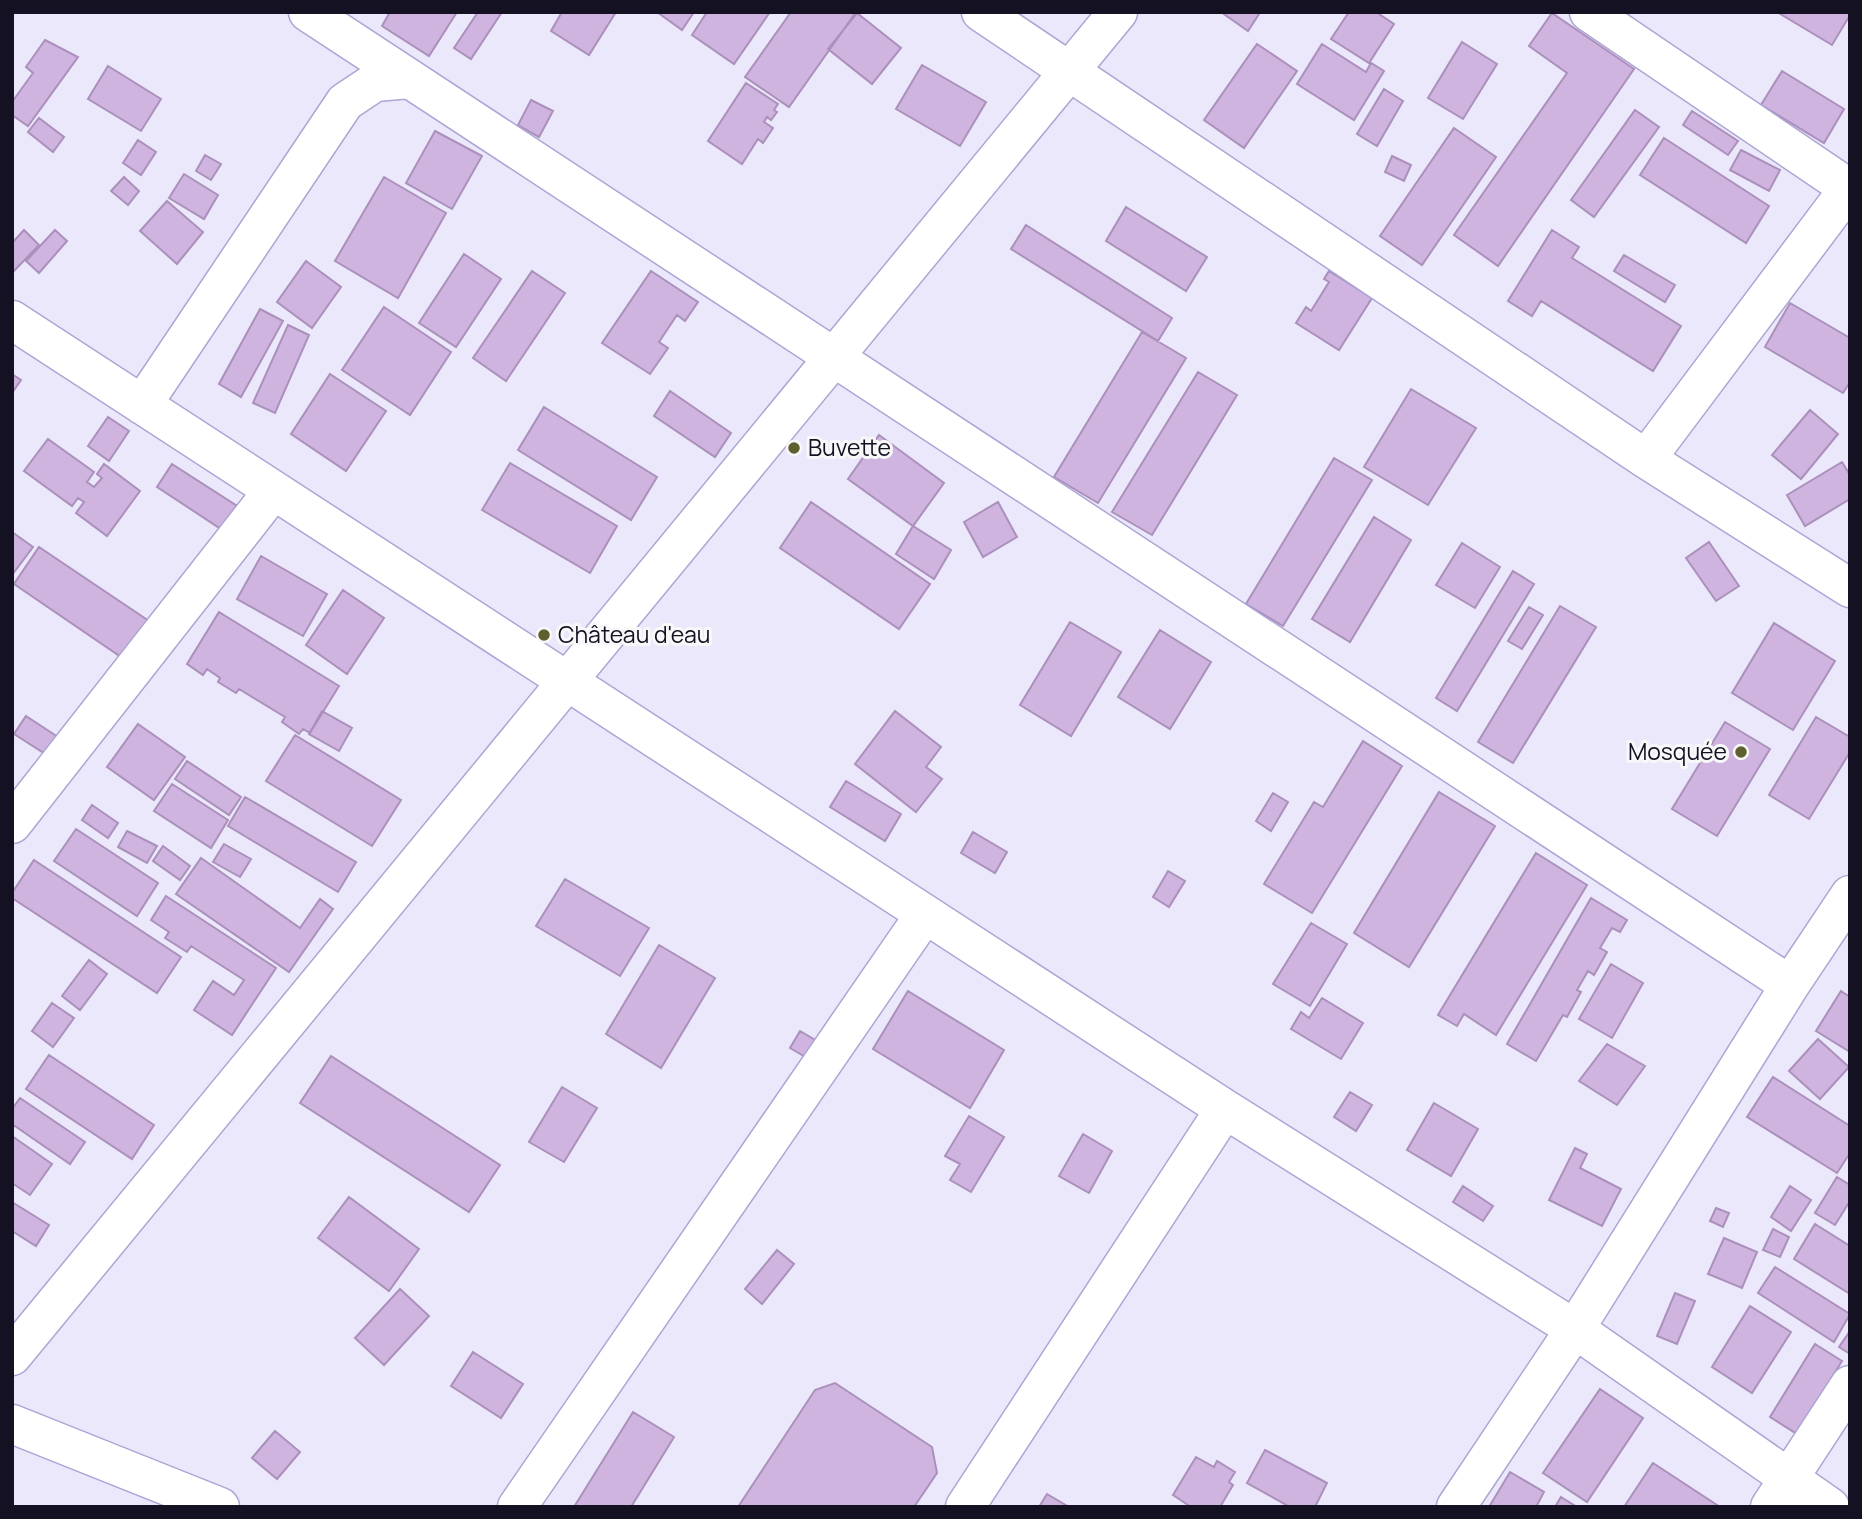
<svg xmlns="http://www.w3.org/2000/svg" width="1862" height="1519" font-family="Manrope,sans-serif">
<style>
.building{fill:#cfb4e0;stroke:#aa90ba;stroke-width:2}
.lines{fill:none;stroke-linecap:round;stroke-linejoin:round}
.minor-casing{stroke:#ada5d4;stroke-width:41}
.minor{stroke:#fff;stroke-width:38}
.poi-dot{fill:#5e612f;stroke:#f8f8f8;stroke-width:2.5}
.labels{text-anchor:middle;stroke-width:6;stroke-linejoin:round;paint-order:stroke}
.poi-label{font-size:23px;fill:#141122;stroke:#f8f8f8;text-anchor:start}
</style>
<rect width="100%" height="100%" fill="#ebe8fc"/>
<!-- building -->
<path class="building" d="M390 12H457L429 56 382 26Z
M478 12H502L471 59 454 48Z
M562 12H616L589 55 551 31Z
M657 12H694L682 30Z
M707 12H770L734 64 692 35Z
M791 12H856L789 107 745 77Z
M1221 12H1256L1259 14 1248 31Z
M1349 12H1376L1394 24 1369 63 1331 39Z
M1777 12H1850V15L1832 45Z
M857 13 901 48 872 84 828 49Z
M1552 13 1634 69 1498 266 1454 235 1567 73 1529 46Z
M45 40 78 57 28 126 12 115V102L33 73 26 67Z
M1462 42 1497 64 1463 119 1428 98Z
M1257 44 1297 71 1244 148 1204 120Z
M1322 44 1366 72 1371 63 1384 71 1354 120 1297 84Z
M922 65 986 102 960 146 896 109Z
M108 66 161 99 141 131 88 99Z
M1782 71 1844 109 1824 143 1761 105Z
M746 83 778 104 774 110 777 112 771 120 767 117 764 122 773 128 763 143 758 139 742 164 708 141Z
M1384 89 1403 101 1377 146 1357 134Z
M531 100 553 111 539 137 518 125Z
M1635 110 1659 127 1594 217 1571 200Z
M1692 111 1738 141 1728 155 1683 125Z
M39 118 64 137 53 152 28 132Z
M1454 128 1496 157 1422 265 1380 236Z
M435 131 482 156 452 209 406 183Z
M1664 138 1769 206 1746 243 1640 175Z
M138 140 156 152 141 175 123 163Z
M1741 150 1780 170 1769 191 1730 170Z
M205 155 221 164 211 180 196 171Z
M1392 156 1411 165 1404 181 1385 172Z
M184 174 218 195 204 219 169 198Z
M124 177 139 191 128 205 111 191Z
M384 177 446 213 398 298 335 261Z
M167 201 203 232 177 264 140 231Z
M1126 207 1207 257 1186 291 1106 241Z
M1026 225 1172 318 1158 341 1011 249Z
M24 230 39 245 12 273V243Z
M55 230 67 241 39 273 26 261Z
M1552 230 1579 247 1572 258 1681 326 1653 371 1541 301 1532 316 1508 301Z
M464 254 501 279 456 347 419 323Z
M1624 255 1675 285 1665 302 1614 271Z
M306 261 341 287 312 328 277 302Z
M532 271 565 293 506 381 473 358Z
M651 271 698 302 685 321 677 315 659 342 668 348 650 374 602 343Z
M1329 271 1372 298 1339 350 1296 323 1306 307 1311 311 1329 282 1324 279Z
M1790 303 1850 338V382L1843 393 1765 347Z
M384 307 451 352 410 415 342 370Z
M260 309 283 321 241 397 219 384Z
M288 325 309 335 275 413 253 403Z
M1142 332 1186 358 1098 503 1054 477Z
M1198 372 1237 395 1152 535 1112 512Z
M12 374 21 380 12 393Z
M330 374 386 411 346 471 291 434Z
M1411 389 1476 428 1428 505 1364 467Z
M670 391 731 433 715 457 654 416Z
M544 407 657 477 631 520 518 450Z
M1810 410 1838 434 1801 479 1772 455Z
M108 417 129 431 109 461 88 446Z
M879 435 944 483 913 526 848 479Z
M48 439 94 472 87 482 94 487 102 478 97 474 104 464 140 491 107 536 76 513 84 502 78 498 72 506 24 471Z
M1334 458 1372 480 1283 626 1246 604Z
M1842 462 1850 475V499L1805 526 1787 495Z
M510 463 617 526 590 573 482 510Z
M172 464 245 511 230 535 157 487Z
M811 502 930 584 899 629 780 548Z
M998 502 1017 537 983 557 964 522Z
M1374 517 1411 540 1350 642 1312 619Z
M913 526 951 550 934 579 896 554Z
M12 532 33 547 12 575Z
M1709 542 1739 586 1716 601 1686 558Z
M1462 543 1500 567 1475 608 1436 585Z
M39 547 149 621 124 659 14 584Z
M261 556 327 594 303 636 237 599Z
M1513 571 1534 584 1457 711 1436 698Z
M343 590 384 618 347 674 306 645Z
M1560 606 1596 627 1513 763 1478 742Z
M1529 607 1543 615 1522 649 1508 641Z
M219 612 339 686 310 733 303 729 299 734 282 722 285 717 239 689 236 693 218 682 220 678 207 669 203 675 187 664Z
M1070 622 1121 652 1071 736 1020 705Z
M1774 623 1835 661 1793 730 1732 693Z
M1160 630 1211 662 1170 729 1118 697Z
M322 711 352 728 339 751 309 734Z
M895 711 941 747 926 767 942 779 916 812 855 764Z
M26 716 58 737 47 755 14 734Z
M1816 717 1850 737V752L1809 819 1769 795Z
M1725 722 1770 749 1717 836 1672 809Z
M138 724 185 757 154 800 107 767Z
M295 735 401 800 372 846 266 781Z
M1363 741 1402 766 1312 913 1264 884 1314 802 1323 807Z
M187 761 241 797 229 815 175 779Z
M846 781 901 814 885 841 830 807Z
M172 784 228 820 211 848 154 811Z
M1439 792 1495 826 1409 967 1354 933Z
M1273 793 1288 802 1271 831 1256 821Z
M245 797 356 862 338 892 228 826Z
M92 805 118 823 108 838 82 820Z
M76 829 158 883 137 916 54 861Z
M127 831 157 846 147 863 118 847Z
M973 832 1007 852 995 873 961 853Z
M224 844 251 859 240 877 213 862Z
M163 846 190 866 180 880 153 861Z
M1536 853 1587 885 1496 1035 1464 1014 1457 1026 1438 1015Z
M201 858 300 928 320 899 333 909 289 972 176 894Z
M34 860 181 957 157 993 12 898V893Z
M1168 871 1185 881 1169 907 1153 897Z
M565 879 649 928 620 976 536 926Z
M166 896 276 968 232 1035 194 1010 213 981 234 995 244 980 191 946 187 952 165 938 169 932 151 920Z
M1591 898 1627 920 1620 932 1612 928 1600 948 1607 952 1594 975 1588 971 1577 990 1581 992 1567 1017 1563 1015 1536 1061 1507 1044Z
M1311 923 1347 944 1310 1006 1273 984Z
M659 945 715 978 661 1068 606 1034Z
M89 960 107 974 80 1010 62 996Z
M1611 964 1643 983 1612 1038 1579 1019Z
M908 991 1004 1050 970 1108 873 1049Z
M1841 991 1850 997V1052L1816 1031Z
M1322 998 1363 1023 1341 1059 1291 1029 1301 1012 1309 1018Z
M52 1003 74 1018 53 1047 32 1031Z
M800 1031 817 1041 807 1058 790 1048Z
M1818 1039 1849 1067 1820 1099 1789 1071Z
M1607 1044 1645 1066 1617 1105 1579 1081Z
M49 1055 154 1125 132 1159 26 1089Z
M331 1056 500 1165 469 1212 300 1103Z
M1773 1077 1850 1126V1153L1837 1173 1747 1117Z
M562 1087 597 1108 564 1162 529 1142Z
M1350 1092 1372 1105 1356 1131 1334 1117Z
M20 1098 85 1142 70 1164 12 1124V1109Z
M1434 1103 1478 1129 1451 1176 1407 1150Z
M969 1116 1004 1137 971 1192 950 1180 960 1164 945 1156Z
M1083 1134 1112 1151 1089 1193 1059 1176Z
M12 1136 52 1164 30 1195 12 1183Z
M1575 1148 1587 1154 1580 1168 1621 1189 1602 1226 1549 1200Z
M1837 1177 1850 1185V1201L1835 1225 1815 1213Z
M1463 1186 1493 1206 1483 1221 1453 1202Z
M1790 1186 1811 1200 1791 1231 1771 1217Z
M349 1197 419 1249 389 1291 318 1238Z
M12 1202 49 1225 36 1246 12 1231Z
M1716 1208 1729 1213 1723 1227 1710 1221Z
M1815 1224 1850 1246V1294L1794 1259Z
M1773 1229 1789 1237 1780 1257 1763 1250Z
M1724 1238 1757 1252 1742 1288 1708 1274Z
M777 1250 794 1264 762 1304 745 1289Z
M1775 1267 1850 1314 1834 1342 1758 1293Z
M400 1289 429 1316 384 1365 355 1338Z
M1675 1293 1695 1301 1677 1344 1657 1336Z
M1750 1306 1791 1332 1752 1393 1712 1367Z
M1850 1331V1354L1839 1347Z
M1815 1344 1842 1361 1797 1434 1770 1417Z
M473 1352 523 1384 501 1418 451 1386Z
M835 1383 932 1447 937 1473 914 1507H738L815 1390Z
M1600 1389 1643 1418 1587 1502 1543 1473Z
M633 1412 674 1437 631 1507H574Z
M275 1431 300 1452 277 1479 252 1458Z
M1265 1450 1327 1483 1315 1507H1290L1247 1483Z
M1196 1457 1214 1467 1217 1461 1235 1472 1229 1482 1233 1485 1220 1507H1191L1173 1495Z
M1653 1463 1720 1507H1624Z
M1510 1472 1544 1492 1536 1507H1489Z
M1047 1494 1069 1507H1039Z
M1561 1497 1577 1507H1555Z"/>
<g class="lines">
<defs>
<path id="minor" d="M308 12 1790 985
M981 12 1646 459 1850 588
M1589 12 1850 189
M12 320 1225 1109 1575 1329 1830 1507
M142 405 345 102 375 82 410 79
M1646 459 1850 187
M12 824 273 491
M12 1356 1118 12
M12 1424 220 1507
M517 1507 925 914
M965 1507 1225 1109
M1456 1507 1575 1329 1790 985 1850 895
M1770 1507 1850 1385"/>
</defs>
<!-- minor casing -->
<use href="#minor" class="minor-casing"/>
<!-- minor -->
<use href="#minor" class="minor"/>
</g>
<!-- markers -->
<g class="poi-dot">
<circle cx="794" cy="448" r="7"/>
<circle cx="544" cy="635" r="7"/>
<circle cx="1741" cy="752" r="7"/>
</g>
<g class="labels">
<!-- poi labels -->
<g class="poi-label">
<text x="808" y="456">Buvette</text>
<text x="558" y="643">Château d'eau</text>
<text x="1727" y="760" text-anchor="end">Mosquée</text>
</g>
</g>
<!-- border -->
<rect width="1862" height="1519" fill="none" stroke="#141122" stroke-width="28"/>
</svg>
